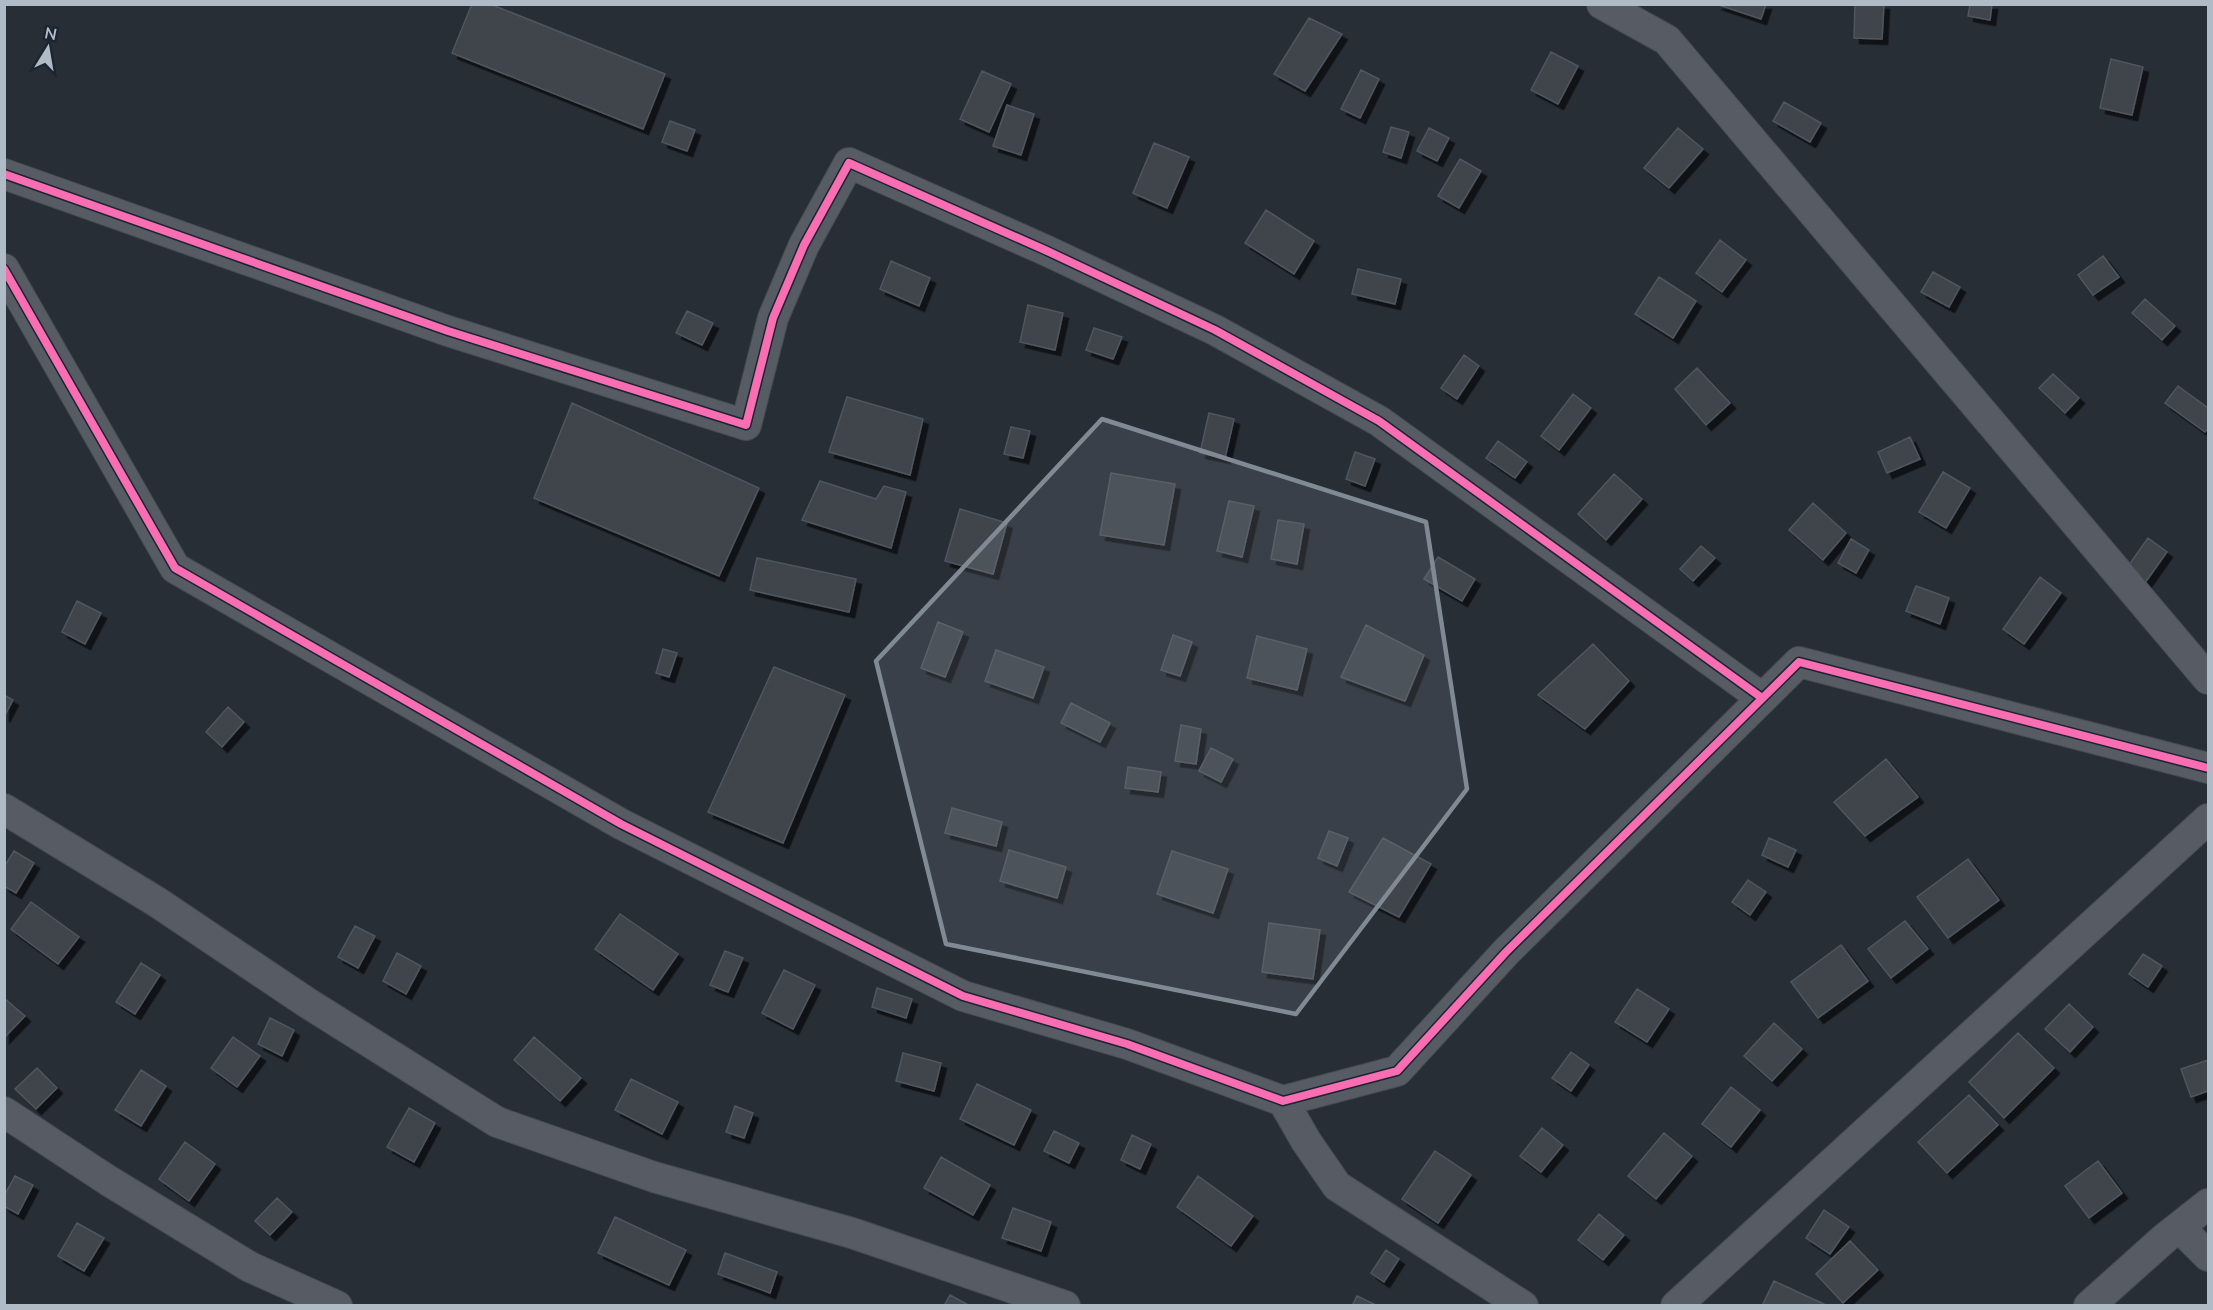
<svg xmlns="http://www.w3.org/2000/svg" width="2213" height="1310" font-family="Mulish,sans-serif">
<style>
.building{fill:#3f444c;stroke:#4f565e;stroke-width:1.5;filter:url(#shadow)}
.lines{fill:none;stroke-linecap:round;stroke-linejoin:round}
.street-casing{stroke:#454a51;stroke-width:32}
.street{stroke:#575c64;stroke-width:30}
.cycleway-casing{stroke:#1a2531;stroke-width:11}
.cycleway{stroke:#f96db3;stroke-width:8}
.marked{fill:#808a95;fill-opacity:0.2;stroke:#808a95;stroke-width:4.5;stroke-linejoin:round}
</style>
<defs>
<filter id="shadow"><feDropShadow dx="5.5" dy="5.5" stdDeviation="0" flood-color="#0009"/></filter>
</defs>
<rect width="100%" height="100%" fill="#272e36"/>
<!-- building -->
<path class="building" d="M472 4H490L665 74 643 129 452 53Z
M1716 4H1766L1761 19Z
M1855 4H1884L1882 39 1854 38Z
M1970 4H1992L1990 20 1968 16Z
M1309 18 1342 34 1305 91 1274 74Z
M1551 52 1578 66 1558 104 1531 90Z
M2111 59 2143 67 2132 115 2100 108Z
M1361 70 1379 79 1360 118 1341 109Z
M982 71 1011 84 989 132 960 119Z
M1784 102 1821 123 1810 142 1773 121Z
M1007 105 1034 114 1021 155 993 146Z
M670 121 695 130 687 151 662 142Z
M1391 127 1409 132 1401 158 1383 152Z
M1429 128 1449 138 1437 161 1417 151Z
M1678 128 1703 149 1669 188 1644 168Z
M1154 143 1189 157 1167 208 1133 193Z
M1460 159 1481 171 1459 208 1438 196Z
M1266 210 1314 241 1294 274 1245 243Z
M1720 240 1746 260 1722 292 1696 273Z
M2103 256 2119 277 2093 295 2078 275Z
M891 261 930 278 919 306 880 289Z
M1358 269 1401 279 1395 304 1352 294Z
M1933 272 1960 287 1949 307 1921 292Z
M1659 277 1696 301 1673 338 1635 314Z
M2145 299 2175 326 2162 340 2132 313Z
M1028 305 1063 313 1055 350 1020 342Z
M687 311 713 323 702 345 676 333Z
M1094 328 1122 337 1113 359 1086 350Z
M1464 355 1479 366 1457 399 1441 388Z
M1697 368 1730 403 1706 425 1675 389Z
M2053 374 2079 398 2065 413 2039 388Z
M2178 386 2208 408V428L2205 432 2165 403Z
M1573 394 1591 408 1559 450 1541 436Z
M847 397 923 419 910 475 829 452Z
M572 403 759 488 719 576 534 498Z
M1209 413 1234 419 1225 458 1200 453Z
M1011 427 1030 431 1023 458 1004 454Z
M1910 437 1920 459 1887 473 1878 452Z
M1498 441 1527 462 1515 478 1486 458Z
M1355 452 1375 459 1365 486 1346 479Z
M1943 472 1970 488 1946 528 1919 512Z
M1111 473 1175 484 1164 545 1100 535Z
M1614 474 1642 499 1606 540 1578 514Z
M820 481 876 499 884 486 906 492 891 548 802 520Z
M1229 501 1254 506 1242 557 1217 551Z
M1813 503 1846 533 1823 560 1789 530Z
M960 509 1007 523 993 574 945 561Z
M1278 520 1304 524 1297 564 1271 559Z
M2148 538 2167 552 2145 583 2126 569Z
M1851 539 1869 550 1856 573 1838 563Z
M1701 546 1715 558 1693 581 1680 569Z
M1438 557 1475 579 1462 601 1424 579Z
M757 558 856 579 849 612 750 590Z
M2040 577 2061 593 2024 644 2003 629Z
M1916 586 1949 598 1940 624 1906 611Z
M77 601 101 613 85 644 62 632Z
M938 622 963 632 945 677 921 668Z
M1366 625 1424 655 1405 701 1341 677Z
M1173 635 1192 642 1180 676 1161 670Z
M1257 636 1307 649 1297 690 1247 678Z
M1593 644 1629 681 1585 729 1538 695Z
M663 649 677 653 669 677 656 673Z
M996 650 1044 667 1033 698 985 681Z
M774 667 845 695 783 843 708 812Z
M4 695 13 700 4 717Z
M1071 703 1110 723 1100 742 1061 723Z
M228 707 244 722 222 747 206 732Z
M1181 725 1201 729 1196 764 1175 761Z
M1211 748 1233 759 1221 782 1199 771Z
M1886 759 1918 797 1865 836 1834 802Z
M1128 767 1161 772 1158 792 1125 788Z
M952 808 1002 822 996 846 945 833Z
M1329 831 1348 838 1337 866 1318 858Z
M1383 838 1431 864 1399 917 1349 892Z
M1769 838 1796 850 1788 867 1762 855Z
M1009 850 1066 867 1057 898 1000 881Z
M14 851 34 863 16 893 4 886V867Z
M1172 851 1228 869 1213 913 1157 894Z
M1968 859 1999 900 1948 938 1917 897Z
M1748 880 1766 892 1750 915 1732 902Z
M31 902 79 937 58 964 11 929Z
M620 914 678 954 653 990 595 949Z
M1905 921 1928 949 1891 978 1868 949Z
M1269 923 1320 930 1313 979 1262 972Z
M355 926 375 936 358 968 338 957Z
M1841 945 1868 981 1818 1018 1791 982Z
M725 951 743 958 728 992 710 985Z
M397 953 421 966 406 994 383 981Z
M2143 954 2162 966 2148 987 2129 974Z
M141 963 160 975 135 1014 116 1002Z
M784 970 815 985 793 1029 762 1013Z
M877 988 912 999 906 1018 872 1007Z
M1637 989 1669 1009 1647 1042 1615 1022Z
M4 998 25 1016 4 1038Z
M2069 1004 2093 1027 2070 1052 2045 1029Z
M270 1018 294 1030 282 1056 258 1044Z
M1774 1023 1802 1049 1772 1081 1744 1056Z
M2018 1033 2054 1068 2004 1118 1969 1082Z
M233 1037 260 1056 237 1087 211 1068Z
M534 1037 581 1078 560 1101 514 1060Z
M1571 1052 1589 1065 1571 1091 1552 1078Z
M903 1053 941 1063 934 1091 896 1081Z
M2208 1060V1091L2191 1097 2181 1069Z
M37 1068 57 1088 36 1109 15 1089Z
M141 1070 166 1086 141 1126 115 1110Z
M631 1079 678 1102 662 1134 615 1110Z
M977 1084 1031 1110 1014 1145 960 1119Z
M1731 1087 1760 1110 1731 1147 1702 1124Z
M1969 1095 1998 1125 1947 1173 1918 1142Z
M735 1106 753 1113 744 1138 726 1132Z
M409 1108 435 1123 414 1162 387 1147Z
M1542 1128 1563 1145 1541 1172 1520 1156Z
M1054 1131 1079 1143 1069 1163 1044 1151Z
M1664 1133 1692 1156 1656 1199 1628 1176Z
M1132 1135 1151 1144 1140 1169 1121 1160Z
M185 1142 215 1164 189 1201 159 1179Z
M1435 1151 1471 1175 1438 1223 1402 1199Z
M941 1157 990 1185 973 1215 924 1188Z
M2098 1161 2122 1193 2089 1218 2065 1186Z
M15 1176 33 1185 18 1214 4 1206V1196Z
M1198 1176 1253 1216 1231 1246 1177 1207Z
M277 1198 292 1212 270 1235 255 1221Z
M1013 1208 1051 1222 1041 1251 1002 1238Z
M1824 1210 1849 1227 1830 1254 1806 1238Z
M1599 1214 1624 1235 1603 1260 1578 1240Z
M615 1217 686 1250 669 1285 598 1253Z
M77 1223 104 1238 84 1271 58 1256Z
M1850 1241 1878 1270 1843 1303 1816 1274Z
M1386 1250 1399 1259 1384 1282 1371 1273Z
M725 1253 777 1272 770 1293 718 1274Z
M1774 1281 1826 1305V1306H1762Z
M950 1295 970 1306H944Z
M1357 1296 1378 1306H1352Z"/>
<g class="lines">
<defs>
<path id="street" d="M1602 4 1667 40 2208 679
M4 174 448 331 746 425 773 318 804 245 849 163 1045 250 1215 330 1379 421 1762 698
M4 269 175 568 621 824 963 996 1127 1044 1283 1101 1397 1071 1506 952 1799 662 2208 768
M4 809 157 902 306 1002 497 1122 654 1177 852 1233 1065 1306
M1283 1101 1306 1141 1337 1186 1523 1306
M4 1112 109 1181 250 1267 337 1306
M2179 1227 2208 1256
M1676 1306 2208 819
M2089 1306 2165 1238 2208 1204"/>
</defs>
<!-- street casing -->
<use href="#street" class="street-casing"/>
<!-- street -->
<use href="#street" class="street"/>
<defs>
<path id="cycleway" d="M4 174 448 331 746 425 773 318 804 245 849 163 1045 250 1215 330 1379 421 1762 698
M4 269 175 568 621 824 963 996 1127 1044 1283 1101 1397 1071 1506 952 1799 662 2208 768"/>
</defs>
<!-- cycleway casing -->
<use href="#cycleway" class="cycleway-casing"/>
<!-- cycleway -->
<use href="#cycleway" class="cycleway"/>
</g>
<!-- marked area -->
<path class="marked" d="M1102 419 1426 522 1467 789 1296 1014 946 944 876 661Z"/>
<!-- border -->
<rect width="2213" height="1310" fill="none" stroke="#b0bbc8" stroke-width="12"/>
<!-- north arrow -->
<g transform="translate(48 48) rotate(11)" stroke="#1a2531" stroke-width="4.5" paint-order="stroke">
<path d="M0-4.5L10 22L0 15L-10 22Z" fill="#b0bbc8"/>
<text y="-9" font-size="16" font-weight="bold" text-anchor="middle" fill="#b0bbc8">N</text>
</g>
</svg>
